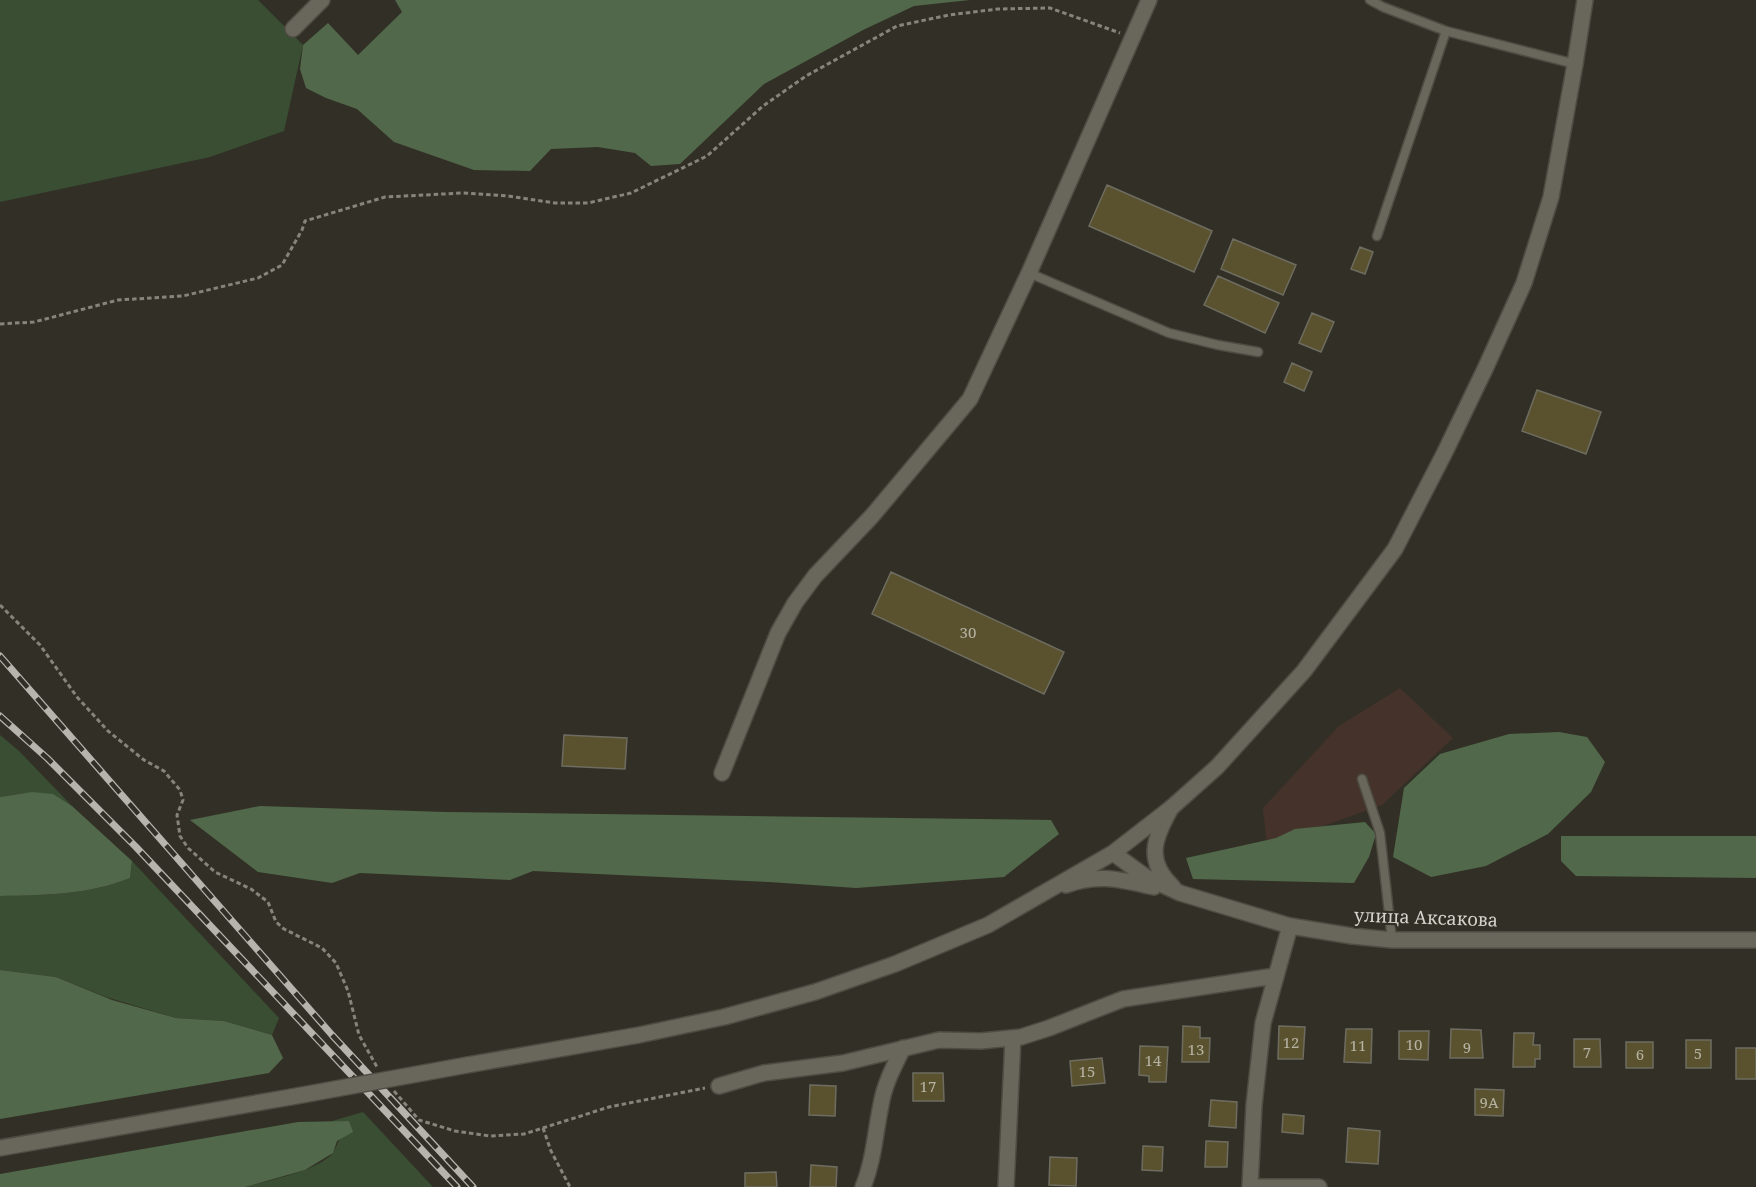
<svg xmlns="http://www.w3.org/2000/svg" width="1756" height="1187" font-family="'Noto Serif',serif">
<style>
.commercial{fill:#45332b}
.green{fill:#3a4e33}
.forest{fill:#52684a}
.building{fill:#5a522e;stroke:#6e6c60;stroke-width:1.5}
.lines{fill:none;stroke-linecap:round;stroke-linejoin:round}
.service-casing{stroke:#4e4c43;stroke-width:11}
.minor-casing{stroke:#4e4c43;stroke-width:18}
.tertiary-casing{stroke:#4e4c43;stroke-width:18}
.secondary-casing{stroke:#4e4c43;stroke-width:18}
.path{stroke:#86857c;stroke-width:3;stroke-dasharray:4.5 3;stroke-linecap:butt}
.service{stroke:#69665b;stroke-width:8}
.minor{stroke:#69665b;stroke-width:15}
.tertiary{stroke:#69665b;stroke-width:15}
.secondary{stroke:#69665b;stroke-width:15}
.rail-casing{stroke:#b5b4ad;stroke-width:7}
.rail{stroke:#323026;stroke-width:4.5;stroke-dasharray:14;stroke-linecap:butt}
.secondary-bridge-casing{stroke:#4e4c43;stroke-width:18;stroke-linecap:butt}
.secondary-bridge{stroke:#69665b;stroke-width:15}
.labels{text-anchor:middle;stroke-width:4.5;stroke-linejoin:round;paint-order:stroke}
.number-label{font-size:15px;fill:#b6b3a4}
.street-label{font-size:18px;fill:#d4d3cc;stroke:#323026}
</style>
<rect width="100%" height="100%" fill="#323026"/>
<!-- commercial -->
<path class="commercial" d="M1400 688 1453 738 1382 805 1267 846 1263 808 1339 726Z"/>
<!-- green -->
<path class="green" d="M0 0H258L303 45 284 131 210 157 0 202Z
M0 735 19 751 72 806C43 789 33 792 0 797Z
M132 861 279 1018 272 1035 224 1021 176 1018 106 997 56 977 0 970V896C45 895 88 895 130 878Z
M363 1112 433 1187H245C269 1180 315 1172 332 1154 334 1152 345 1127 349 1121L329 1122Z"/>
<!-- forest -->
<path class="forest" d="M395 0H970L914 6 863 30 764 84 680 164 651 166 635 153 598 147 551 149 530 171 474 170 394 142 357 109 326 98 306 88 300 69 303 45 328 23 358 55 402 12Z
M1559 732 1587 737 1605 762 1591 792 1548 834 1486 866 1431 877 1393 857 1404 788 1440 754 1509 734Z
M32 792 53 794 72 806 132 861 130 878C88 895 45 895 0 896V797Z
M260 806 445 812 1051 820 1059 834 1004 877 856 888 769 882 533 871 510 880 360 873 332 883 258 872 190 820Z
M1365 822 1376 834 1369 857 1354 883 1193 879 1186 858 1276 838 1295 829Z
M1561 836H1756V878L1576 876 1561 861Z
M0 970 56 977 112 1000 176 1018 224 1021 272 1035 283 1058 269 1073 0 1119Z
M349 1121 353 1132 337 1141 333 1153 305 1170 245 1187H0V1174L298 1122Z"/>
<!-- building -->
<path class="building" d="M1107 185 1212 231 1194 272 1089 226Z
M1233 239 1296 265 1283 295 1221 269Z
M1360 247 1373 252 1365 274 1351 269Z
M1218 276 1279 303 1265 333 1204 305Z
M1312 313 1334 322 1321 352 1299 343Z
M1292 363 1312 372 1304 391 1284 382Z
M1537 390 1601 412 1586 454 1522 431Z
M891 572 1064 652 1044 694 872 614Z
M564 735 627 738 625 769 562 766Z
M1183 1026 1200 1027V1038H1210L1209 1062H1182Z
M1279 1026 1305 1027 1303 1059H1278Z
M1346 1029H1372L1371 1063 1344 1062Z
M1451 1029 1481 1030 1483 1058H1450Z
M1399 1031H1429L1428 1060 1399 1059Z
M1514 1033H1534L1533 1045H1540V1059H1535V1067H1513Z
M1574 1039H1600L1601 1067H1574Z
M1686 1040H1711V1068H1686Z
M1626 1042H1653V1068H1626Z
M1140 1046 1168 1047 1166 1082H1149V1076L1139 1075Z
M1736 1048H1756V1079H1736Z
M1102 1058 1105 1083 1072 1086 1070 1061Z
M913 1073H943L944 1101H913Z
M810 1085 836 1086 835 1116 809 1115Z
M1475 1089 1504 1090 1503 1116 1475 1115Z
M1211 1100 1237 1102 1236 1128 1209 1126Z
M1283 1114 1304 1116 1303 1134 1282 1132Z
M1348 1128 1380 1131 1378 1164 1346 1162Z
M1206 1141 1228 1142 1227 1167H1205Z
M1143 1146 1163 1147 1162 1171 1142 1170Z
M1050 1157 1077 1158 1076 1186 1049 1185Z
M811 1165 837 1167 836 1187H810Z
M776 1172 777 1187H745V1173Z"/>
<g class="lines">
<defs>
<path id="service" d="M1370 0 1383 7 1446 31 1575 64
M1377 236 1446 31
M1029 273 1169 333 1218 345 1258 352
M1362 779 1380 833 1392 940"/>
<path id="minor" d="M293 29 322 0
M722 773 778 633 795 603 815 576 872 516 970 399 1029 273 1149 0
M719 1086 764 1073 843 1063 939 1040 981 1041 1021 1037 1049 1028 1123 999 1275 976
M863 1187C874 1160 875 1133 881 1105 884 1085 894 1066 903 1048
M1006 1187 1013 1038
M1250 1187 1254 1105 1263 1023 1290 926
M1253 1187H1319"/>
<path id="tertiary" d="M1171 808C1154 838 1145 861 1173 887
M1113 853 1146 877 1180 893 1290 926 1352 936 1392 940H1756
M1066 885C1099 873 1121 880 1154 887"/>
<path id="secondary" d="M467 1065 639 1035 724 1017 815 992 895 964 988 925 1113 853 1171 808 1217 767 1304 671 1395 549 1445 452 1485 369 1524 283 1551 197 1575 64 1585 0
M0 1148 291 1097"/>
</defs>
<!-- service casing -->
<use href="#service" class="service-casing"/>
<!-- minor casing -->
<use href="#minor" class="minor-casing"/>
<!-- tertiary casing -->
<use href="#tertiary" class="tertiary-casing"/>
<!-- secondary casing -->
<use href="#secondary" class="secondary-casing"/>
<!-- path -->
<path class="path" d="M0 324 34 322 118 300 183 296 258 278 282 265 302 230 305 221 385 197 463 193 508 196 555 203H588L631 193 707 156 763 106 806 76 897 26 949 15 998 9 1050 8 1120 33
M0 605 40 645 77 697 108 731 144 760 164 771 180 790 183 800 177 815 180 836 188 848 215 872 251 889 268 902 276 922 284 929 322 948 336 963 348 991 359 1035 377 1067
M394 1091 419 1120 455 1131 490 1136 524 1134 609 1107 705 1088
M543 1128 551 1151 570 1187"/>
<!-- service -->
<use href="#service" class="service"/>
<!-- minor -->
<use href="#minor" class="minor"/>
<!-- tertiary -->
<use href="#tertiary" class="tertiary"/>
<!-- secondary -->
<use href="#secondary" class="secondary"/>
<defs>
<path id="rail" d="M0 656 332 1035 473 1187
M0 716 47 758 136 847 457 1187"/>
</defs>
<!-- rail casing -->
<use href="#rail" class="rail-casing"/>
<!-- rail -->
<use href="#rail" class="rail"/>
<defs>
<path id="secondary-bridge" d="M291 1097 467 1065"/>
</defs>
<!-- secondary-bridge casing -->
<use href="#secondary-bridge" class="secondary-bridge-casing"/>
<!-- secondary-bridge -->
<use href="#secondary-bridge" class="secondary-bridge"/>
</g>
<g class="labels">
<!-- number labels -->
<g class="number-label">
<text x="968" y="638">30</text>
<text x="1291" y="1048">12</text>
<text x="1414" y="1050">10</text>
<text x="1358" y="1051">11</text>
<text x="1467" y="1053">9</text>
<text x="1196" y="1055">13</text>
<text x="1587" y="1058">7</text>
<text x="1698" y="1059">5</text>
<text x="1640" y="1060">6</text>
<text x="1153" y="1066">14</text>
<text x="1087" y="1077">15</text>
<text x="928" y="1092">17</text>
<text x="1489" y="1108">9А</text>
</g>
<!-- street labels -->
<g class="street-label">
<text transform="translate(1426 918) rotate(2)" y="6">улица Аксакова</text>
</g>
</g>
</svg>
